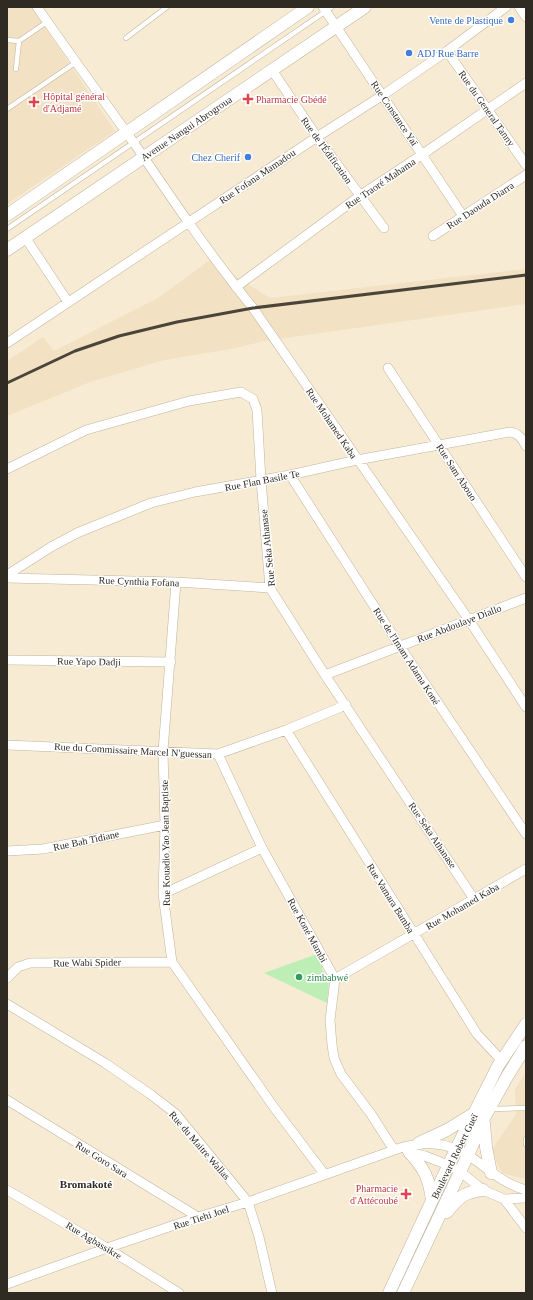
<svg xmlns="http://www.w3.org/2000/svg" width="533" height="1300" font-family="'Times New Roman',serif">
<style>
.built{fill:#f2e1c3}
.green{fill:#bceeb5}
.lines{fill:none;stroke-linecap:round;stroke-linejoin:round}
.lane-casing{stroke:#c0b49d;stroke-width:5.5}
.street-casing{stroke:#c0b49d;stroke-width:10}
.secondary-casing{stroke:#c0b49d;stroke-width:13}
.lane{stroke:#fff;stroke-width:4.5}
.street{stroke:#fff;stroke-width:9}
.secondary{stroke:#fff;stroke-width:12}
.rail{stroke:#4a4439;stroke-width:3}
.shop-dot{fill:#3f7fe0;stroke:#fff;stroke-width:1.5}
.health-dot{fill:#e0444e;stroke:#fff;stroke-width:1.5}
.leisure-dot{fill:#2e9e5b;stroke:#fff;stroke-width:1.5}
.labels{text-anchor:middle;stroke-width:3;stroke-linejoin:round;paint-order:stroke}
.shop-label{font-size:10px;fill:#366cbe;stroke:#fff;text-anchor:end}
.health-label{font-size:10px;fill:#be3a42;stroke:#fff;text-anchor:start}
.street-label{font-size:10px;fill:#302b22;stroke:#fff}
.leisure-label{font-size:10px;fill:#27864d;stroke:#fff;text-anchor:start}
.neighbourhood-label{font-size:11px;font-weight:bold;fill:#302b22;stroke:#fff}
</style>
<rect width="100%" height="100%" fill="#f7ebd4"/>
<!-- built -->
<path class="built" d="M7 7H31L115 131 7 204Z
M210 260 270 298 526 269V304L264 341 231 349 164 360 90 382 7 416V361L43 337 54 351 158 298Z
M526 1073V1179L502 1173 491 1151 516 1114 515 1089Z"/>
<!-- green -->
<path class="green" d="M317 954H321L322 969 329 981 327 1003 264 973Z"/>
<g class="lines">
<defs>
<path id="lane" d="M126 38 167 7
M7 40 19 41 47 22
M16 69 19 41
M7 109 75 63
M7 229 332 7
M491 1109 526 1108
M526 1139V1144"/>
<path id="street" d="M37 7C69 53 102 98 134 143 172 199 210 255 253 308L469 620 526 707
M323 7 463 216
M519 7 526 17
M447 51 526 165
M272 70 317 137 384 228
M433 236 526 175
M25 237 68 302
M236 287 361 195 423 154 526 83
M7 343 317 137 383 95 447 51 506 7
M388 368 526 577
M7 469 86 430 189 401 241 392 253 399 257 410 261 480 270 588 325 675 474 899
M290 475 399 645 526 834
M7 575 51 547 77 533 151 503 195 492 290 475 357 460 510 432C519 433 522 439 526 446
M7 578 176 582 270 588
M176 582 163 751 165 825 163 894 172 962 273 1106 325 1175
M7 660 171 662
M325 675 526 598
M286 730 477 1034 502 1061
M7 745 218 754 286 730 346 705
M218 754 262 848 335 979 330 1020 332 1045 334 1058 341 1074 371 1114 394 1150
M7 851 43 849 165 825
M163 894 262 848
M7 978 18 967 30 963 172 962
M335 979 526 869
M7 1004 105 1063 150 1094 176 1114 248 1202 259 1237 272 1293
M7 1100 198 1217
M408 1152 425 1156 448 1165 461 1172 483 1190 504 1199 526 1228
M7 1190 107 1248 179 1293
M504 1199 526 1198
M7 1284 107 1248 198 1217 248 1202 400 1148C422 1141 448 1142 468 1155 489 1169 501 1183 526 1190"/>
<path id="secondary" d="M7 215 308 7
M7 250 365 7
M484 1123 486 1147 491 1173
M419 1143 447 1130 473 1114
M409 1152C424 1168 429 1178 432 1200
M447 1212C459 1197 464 1192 483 1190
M389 1293 456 1149 498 1066 526 1024
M403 1293 468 1155 484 1118 508 1075 526 1046"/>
</defs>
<!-- lane casing -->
<use href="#lane" class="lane-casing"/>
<!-- street casing -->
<use href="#street" class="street-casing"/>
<!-- secondary casing -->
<use href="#secondary" class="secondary-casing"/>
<!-- lane -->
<use href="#lane" class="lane"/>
<!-- street -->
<use href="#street" class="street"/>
<!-- secondary -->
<use href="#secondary" class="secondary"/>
<!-- rail -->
<path class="rail" d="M7 383 75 351 119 336 177 322 253 308 526 275"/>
</g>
<!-- markers -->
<g class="shop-dot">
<circle cx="511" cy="20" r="4"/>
<circle cx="409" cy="53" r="4"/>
<circle cx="248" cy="157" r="4"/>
</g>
<g class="health-dot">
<path d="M246 93h4v4h4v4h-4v4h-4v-4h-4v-4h4z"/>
<path d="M32 96h4v4h4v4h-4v4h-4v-4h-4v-4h4z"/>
<path d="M404 1188h4v4h4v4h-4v4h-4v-4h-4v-4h4z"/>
</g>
<circle class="leisure-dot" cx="299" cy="977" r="4"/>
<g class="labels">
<!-- shop labels -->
<g class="shop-label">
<text x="503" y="24">Vente de Plastique</text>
<text x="417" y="57" text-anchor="start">ADJ Rue Barre</text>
<text x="240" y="161">Chez Cherif</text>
</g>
<!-- health labels -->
<g class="health-label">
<text x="43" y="100">Hôpital général<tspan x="43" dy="12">d'Adjamé</tspan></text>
<text x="256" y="103">Pharmacie Gbédé</text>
<text x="398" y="1192" text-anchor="end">Pharmacie<tspan x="398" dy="12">d'Attécoubé</tspan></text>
</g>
<!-- street labels -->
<g class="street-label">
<text transform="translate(487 108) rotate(55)" y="4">Rue du General Tanny</text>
<text transform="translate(395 113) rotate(56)" y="4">Rue Constance Yaï</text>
<text transform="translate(186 128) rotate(-34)" y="4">Avenue Nangui Abrogroua</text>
<text transform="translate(327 150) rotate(54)" y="4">Rue de l'Édification</text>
<text transform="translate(257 176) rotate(-34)" y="4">Rue Fofana Mamadou</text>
<text transform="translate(380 183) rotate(-34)" y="4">Rue Traoré Mahama</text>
<text transform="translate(480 205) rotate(-33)" y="4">Rue Daouda Diarra</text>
<text transform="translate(332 423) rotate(56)" y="4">Rue Mohamed Kaba</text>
<text transform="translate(457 472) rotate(57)" y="4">Rue Sam Abouo</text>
<text transform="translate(262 480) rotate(-11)" y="4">Rue Flan Basile Te</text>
<text transform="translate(267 548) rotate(-96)" y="4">Rue Seka Athanase</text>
<text transform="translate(139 581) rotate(2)" y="4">Rue Cynthia Fofana</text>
<text transform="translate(459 623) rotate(-21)" y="4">Rue Abdoulaye Diallo</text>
<text transform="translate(407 656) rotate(57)" y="4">Rue de l'Imam Adama Koné</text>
<text transform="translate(89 661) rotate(1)" y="4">Rue Yapo Dadji</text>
<text transform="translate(133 750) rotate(3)" y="4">Rue du Commissaire Marcel N'guessan</text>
<text transform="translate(433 835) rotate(56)" y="4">Rue Seka Athanase</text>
<text transform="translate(86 840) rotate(-12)" y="4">Rue Bah Tidiane</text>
<text transform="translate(165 843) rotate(-91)" y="4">Rue Kouadio Yao Jean Baptiste</text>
<text transform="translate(391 898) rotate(58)" y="4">Rue Vamara Bamba</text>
<text transform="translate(462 906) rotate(-30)" y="4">Rue Mohamed Kaba</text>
<text transform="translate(308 930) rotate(61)" y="4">Rue Koné Mambi</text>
<text transform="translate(87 962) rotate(-1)" y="4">Rue Wabi Spider</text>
<text transform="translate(200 1145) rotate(49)" y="4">Rue du Maitre Wallas</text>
<text transform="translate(454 1156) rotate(-64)" y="4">Boulevard Robert Gueï</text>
<text transform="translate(102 1159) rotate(32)" y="4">Rue Goro Sara</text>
<text transform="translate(201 1217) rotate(-18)" y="4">Rue Tiehi Joel</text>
<text transform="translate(94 1240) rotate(31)" y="4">Rue Agbassikre</text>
</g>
<!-- leisure labels -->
<g class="leisure-label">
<text x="307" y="981">zimbabwé</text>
</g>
<!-- neighbourhood labels -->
<g class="neighbourhood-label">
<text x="86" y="1188">Bromakoté</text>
</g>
</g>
<!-- border -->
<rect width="533" height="1300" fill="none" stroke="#302b22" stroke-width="16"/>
</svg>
